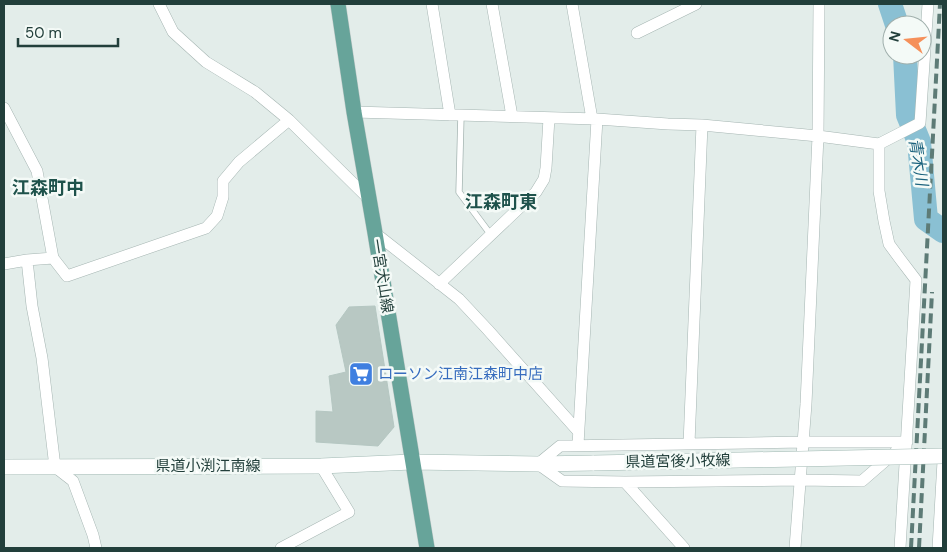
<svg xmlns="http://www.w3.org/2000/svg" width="947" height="552" font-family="'DM Sans','Noto Sans JP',sans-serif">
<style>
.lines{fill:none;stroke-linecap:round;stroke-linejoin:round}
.river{stroke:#8ac0d3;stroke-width:24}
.building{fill:#b8c8c3;stroke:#b5c7c2}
.lane-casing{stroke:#a5b5b2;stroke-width:7}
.street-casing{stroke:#a5b5b2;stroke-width:12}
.secondary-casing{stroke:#a1b9b3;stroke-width:16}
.primary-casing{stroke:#c1c9c8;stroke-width:16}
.lane{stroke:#fff;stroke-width:5.5}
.street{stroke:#fff;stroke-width:11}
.secondary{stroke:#fff;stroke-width:15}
.primary{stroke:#67a49a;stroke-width:15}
.rail{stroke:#5d7b76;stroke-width:4;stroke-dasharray:10 5;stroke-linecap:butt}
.secondary-bridge-casing{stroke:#a1b9b3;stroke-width:16;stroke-linecap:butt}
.secondary-bridge{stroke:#fff;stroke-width:15}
.labels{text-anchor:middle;stroke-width:5;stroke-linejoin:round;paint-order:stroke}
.street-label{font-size:15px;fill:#223f3b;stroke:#f4faf7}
.shop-label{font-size:15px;fill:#366cbe;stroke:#f4faf7;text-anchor:start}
.water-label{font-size:16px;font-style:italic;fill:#1b627d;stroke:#f4faf7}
.quarter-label{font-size:18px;font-weight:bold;fill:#1e524b;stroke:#f4faf7}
</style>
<rect width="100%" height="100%" fill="#e3edea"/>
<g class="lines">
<!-- river -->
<path class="river" d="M890 4 897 25
M905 55 908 115 919 142 926 219 943 231"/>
</g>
<!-- building -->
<path class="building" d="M375 306 394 427 378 446 316 442V411L333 412 329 376 346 372 336 325 349 307Z"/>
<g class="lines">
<defs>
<path id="lane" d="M461 115 459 192 491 235"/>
<path id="street" d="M159 4 173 32 206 62 255 92 289 120 370 200
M432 4 450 115
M492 4 512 116
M572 4 592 119
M637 33 696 4
M4 108 37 171 53 258 67 276 206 228 217 216 223 197V181L239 162 289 120
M354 112 597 119 668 124 702 125 818 136 879 144V191L884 221 889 244 900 259 916 280 900 548
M879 144 920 123 928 4
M375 233 459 299 488 330 578 431
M27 260 32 306 42 358 55 467 73 481 93 535 96 548
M4 264 27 260 53 258
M439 284 536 192 544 179 546 168 549 118
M803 442H907L862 481 800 480 625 482 562 481 538 464 560 446Z
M689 444 702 125
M578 445 597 119
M625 482 684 548
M281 548 349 512 321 466
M795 548 806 404 818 136 819 4
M938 548 943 461"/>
<path id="secondary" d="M4 467 321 466 412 462 538 464 594 463"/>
<path id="primary" d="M338 4 354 112 375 233 427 548"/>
</defs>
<!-- lane casing -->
<use href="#lane" class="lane-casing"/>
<!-- street casing -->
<use href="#street" class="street-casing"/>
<!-- secondary casing -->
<use href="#secondary" class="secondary-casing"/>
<!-- primary casing -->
<use href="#primary" class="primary-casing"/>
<!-- lane -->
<use href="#lane" class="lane"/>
<!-- street -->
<use href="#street" class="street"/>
<!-- secondary -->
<use href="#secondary" class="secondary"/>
<!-- primary -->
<use href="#primary" class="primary"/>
<!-- rail -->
<path class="rail" d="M911 548 940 4
M919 548 932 292"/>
<defs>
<path id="secondary-bridge" d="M594 463 943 456"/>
</defs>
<!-- secondary-bridge casing -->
<use href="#secondary-bridge" class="secondary-bridge-casing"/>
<!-- secondary-bridge -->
<use href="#secondary-bridge" class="secondary-bridge"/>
</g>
<!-- icons -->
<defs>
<symbol id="supermarket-square" viewBox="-11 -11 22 22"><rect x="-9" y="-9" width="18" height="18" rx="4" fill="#3f7fe0" stroke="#f4faf7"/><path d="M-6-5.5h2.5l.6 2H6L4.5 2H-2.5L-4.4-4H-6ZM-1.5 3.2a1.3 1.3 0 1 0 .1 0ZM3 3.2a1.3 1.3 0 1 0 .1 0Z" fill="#fff"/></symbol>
</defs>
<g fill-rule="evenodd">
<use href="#supermarket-square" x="347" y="360" width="28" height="28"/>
</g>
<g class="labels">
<!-- street labels -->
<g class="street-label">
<text transform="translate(382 276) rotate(81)" y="5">一宮犬山線</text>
<text transform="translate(678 461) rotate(-1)" y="5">県道宮後小牧線</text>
<text x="208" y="471">県道小渕江南線</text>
</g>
<!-- shop labels -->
<g class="shop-label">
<text x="378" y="379">ローソン江南江森町中店</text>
</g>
<!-- water labels -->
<g class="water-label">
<text transform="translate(919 162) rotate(81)" y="6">青木川</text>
</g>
<!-- quarter labels -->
<g class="quarter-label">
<text x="48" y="194">江森町中</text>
<text x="501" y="208">江森町東</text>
</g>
</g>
<!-- border -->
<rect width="947" height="552" fill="none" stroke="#223f3b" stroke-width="10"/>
<!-- north arrow -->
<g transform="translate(907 40) rotate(286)"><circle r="24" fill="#f4faf7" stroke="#a0afac"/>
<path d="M0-4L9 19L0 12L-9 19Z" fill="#f5905a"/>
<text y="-8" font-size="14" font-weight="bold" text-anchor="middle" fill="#223f3b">N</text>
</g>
<!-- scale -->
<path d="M18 38v8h100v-8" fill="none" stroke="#223f3b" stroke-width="2.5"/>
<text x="25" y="38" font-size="15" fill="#223f3b" stroke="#f4faf7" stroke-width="4" paint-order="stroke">50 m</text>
</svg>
